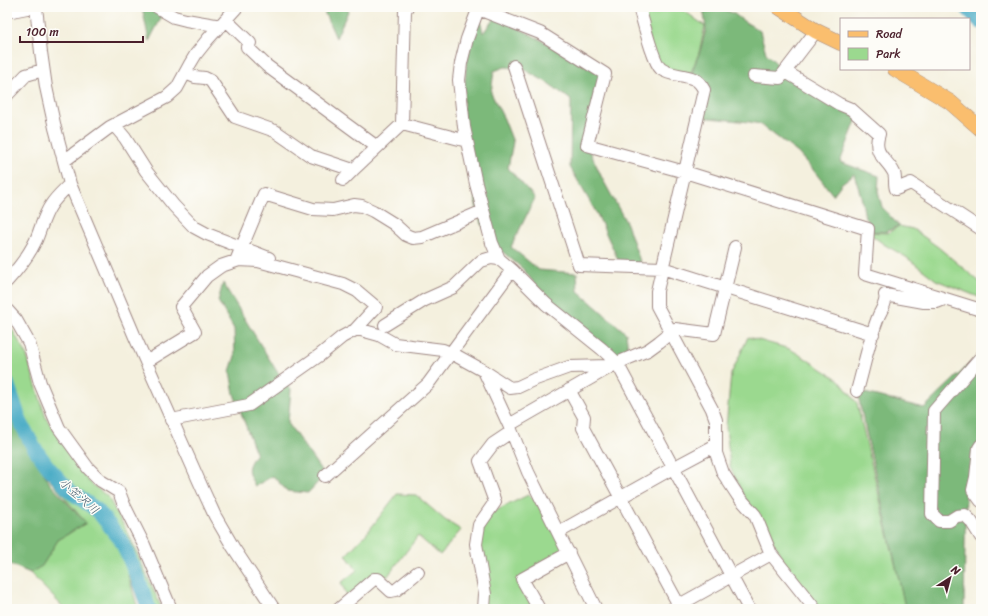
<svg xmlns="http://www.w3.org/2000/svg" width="988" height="616" font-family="Sriracha,'Klee One',sans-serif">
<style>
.green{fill:#9bd98f;stroke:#727c5d}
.forest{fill:#7cb97a;stroke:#636c52}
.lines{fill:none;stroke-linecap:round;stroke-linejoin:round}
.river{stroke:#46aac5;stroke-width:15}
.minor-casing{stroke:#9f8884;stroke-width:14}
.major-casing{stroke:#9f8884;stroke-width:16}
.minor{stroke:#fff;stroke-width:12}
.major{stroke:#fabe6e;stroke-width:15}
.labels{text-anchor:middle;stroke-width:3;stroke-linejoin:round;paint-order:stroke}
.water-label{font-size:12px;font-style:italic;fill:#485e70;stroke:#fdfcf7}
</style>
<rect width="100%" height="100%" fill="#fdfcf7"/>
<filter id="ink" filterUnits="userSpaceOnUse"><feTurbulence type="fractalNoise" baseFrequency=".025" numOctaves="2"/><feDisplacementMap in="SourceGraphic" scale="8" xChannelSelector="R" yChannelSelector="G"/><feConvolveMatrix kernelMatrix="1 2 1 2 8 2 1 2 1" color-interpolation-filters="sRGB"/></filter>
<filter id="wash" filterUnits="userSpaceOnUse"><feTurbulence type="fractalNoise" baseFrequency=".012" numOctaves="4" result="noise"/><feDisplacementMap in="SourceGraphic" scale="16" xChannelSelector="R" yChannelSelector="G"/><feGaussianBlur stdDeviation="0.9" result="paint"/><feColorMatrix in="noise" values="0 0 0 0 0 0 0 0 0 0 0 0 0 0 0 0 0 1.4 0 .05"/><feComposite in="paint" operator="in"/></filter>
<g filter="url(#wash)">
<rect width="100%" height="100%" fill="#f4f0de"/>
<!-- green -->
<path class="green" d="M639 7H679L705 26 699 53 690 75 670 73 655 60Z
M899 226 913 229 938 247 981 283V298L936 280 906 257 885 245 867 232 888 233Z
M7 321 26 353 46 418 87 480 108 497 129 535 162 609H142L128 575 138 609H65L30 573 42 565 58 540 86 523 36 464 7 400Z
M748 337 790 349 800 355 839 380 857 403 906 609H891L887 606 879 605 872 609H815L794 583 776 546 751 511 730 467 726 427 731 374Z
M397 494 416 495 445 520 461 530 440 555 418 536 387 577 377 575 347 595 341 583 357 570 346 555 367 533Z
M528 495 535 500 566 547 527 576 541 609H484L476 544 485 516Z"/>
<!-- forest -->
<path class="forest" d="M142 7H167L149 41Z
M322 7H350L336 38Z
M703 7H720L722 9 733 13 742 20 760 31 766 53 785 72 858 116 840 162 879 176 878 191 882 207 899 226 885 232 868 231 871 226 865 218 861 196 854 174 842 183 833 195 814 171 798 153 760 124 750 122 698 117 704 90 691 78 694 66 700 51 706 29Z
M478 9 483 33 496 16 605 74 587 145 602 178 627 224 642 267 621 266 597 214 570 167 571 100 548 83 521 68 505 67 494 71 491 93 504 119 513 142 508 168 535 198 511 247 539 270 577 273 578 291 626 333 629 358 602 349 557 313 523 269 492 243 477 214 469 150 463 112 466 67Z
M223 283 276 370 291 389 288 423 325 476 320 480 308 493 287 491 273 476 255 486C246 469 246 469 256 453L234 394 230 371 235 356 234 329 218 301Z
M981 353V445L966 480 964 609H907L905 607 857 391 924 408Z
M7 407 50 484 86 523 58 540 42 566 30 573 7 563Z"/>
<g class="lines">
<!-- river -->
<path class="river" d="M966 7 981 22
M7 383 20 421 33 446 48 467 71 492 97 510 121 540 138 578 149 609"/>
</g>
</g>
<g filter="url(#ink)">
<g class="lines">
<defs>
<path id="minor" d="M36 7 41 52 46 87 55 128 70 184 135 337 203 490 215 516 233 547 274 609
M157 7 174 17 186 20 221 26
M479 7 467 39 461 63 459 80 464 127 476 184 492 243 499 259 512 270 546 304 602 349 617 363 749 609
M639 7C643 20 653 62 661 69 671 76 683 74 694 79 699 81 702 86 704 90L657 291V306L712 409 716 420V453L723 473 738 496 755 515 771 554 815 609
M478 9 540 33 605 74 587 145 685 172 868 229 865 274 981 310
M7 12 32 7
M226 20 250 43 247 47 267 66 377 147
M514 66 579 265 662 268 873 334
M786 72 839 104 851 109 879 134C872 155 887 158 894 173 896 178 894 184 896 189L911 183 981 229
M185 73 195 77 205 78 211 81 235 117 275 131 311 156 353 170
M754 76 780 78 816 31
M7 95 26 75 43 70
M402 124 405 10 407 7
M114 125 125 138 146 171 174 206 194 227 207 234 269 258
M64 161 110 127 167 97 177 88 190 64 196 54 208 39 237 7
M343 180 353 170 402 124 467 141
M236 261 264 194 313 209 333 210 354 205 362 206 373 211 394 224 406 235 413 238 422 237 483 211
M7 281C18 269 29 255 36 240 41 228 44 215 51 205 56 197 63 191 70 184
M7 310 16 320 29 343 40 383 59 428 88 468 101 481 119 492 124 505 144 545 171 609
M385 325 425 300 454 287 481 261 491 258 499 259
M981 357 934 411 932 514 939 521H949L957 516 965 515 971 521 981 537
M146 362 195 332 181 307 207 276 221 266 239 260 258 261 343 284 357 291 376 307 355 330
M484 371 510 388 518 387 533 380 569 367 608 366
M569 390 584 417 583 428 681 609
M857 391C864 367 869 339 879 315 882 309 887 301 885 295L924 302H937L942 300
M171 420 249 405 320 355 342 337 355 330H361L379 335 395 344 443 350 455 355 484 371 509 425 528 472 596 609
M509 425 617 363 648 350 659 342 675 329 714 334 735 247
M981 445 979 448 976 477 973 490 981 501
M325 476 428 384 512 270
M559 532 673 468 716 445
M339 609 374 579H378L391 591 396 590 418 572
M484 609 485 594 476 544 479 525 495 502 480 461 493 444 511 432
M539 609 522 579 569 553
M672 609 771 554"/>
<path id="major" d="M779 7 816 31 841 43
M895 69 950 102 981 129"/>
</defs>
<!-- minor casing -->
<use href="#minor" class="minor-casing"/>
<!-- major casing -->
<use href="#major" class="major-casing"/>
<!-- minor -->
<use href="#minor" class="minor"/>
<!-- major -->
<use href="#major" class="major"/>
</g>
</g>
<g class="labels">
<!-- water labels -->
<g class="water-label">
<text transform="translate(79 496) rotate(41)" y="4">小笠沢川</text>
</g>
</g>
<!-- margin -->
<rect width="988" height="616" fill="none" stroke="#fdfcf7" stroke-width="24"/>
<!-- legend -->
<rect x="840" y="18" width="130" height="52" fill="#fdfcf7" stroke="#b5a4a5"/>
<rect x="848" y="31" width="20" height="6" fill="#fabe6e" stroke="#b5a4a5"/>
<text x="876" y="38" font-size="12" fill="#4a1f2b">Road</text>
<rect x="848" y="48" width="20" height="12" fill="#9bd98f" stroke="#b5a4a5"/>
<text x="876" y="58" font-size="12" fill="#4a1f2b">Park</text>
<!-- north arrow -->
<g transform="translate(950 578) rotate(36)" stroke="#fdfcf7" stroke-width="3" paint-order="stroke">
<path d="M0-3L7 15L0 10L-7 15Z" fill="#4a1f2b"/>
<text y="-6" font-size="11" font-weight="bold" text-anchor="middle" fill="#4a1f2b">N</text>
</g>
<!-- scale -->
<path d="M20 36v6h123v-6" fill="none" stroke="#4a1f2b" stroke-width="2"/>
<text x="26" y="36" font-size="12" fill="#4a1f2b" stroke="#fdfcf7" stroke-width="3" paint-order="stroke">100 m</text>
</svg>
